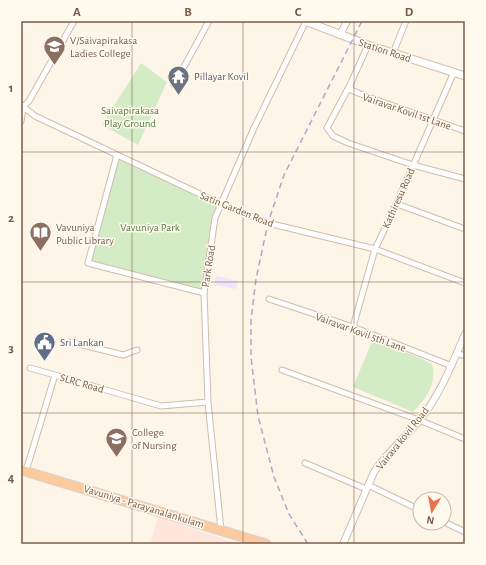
<svg xmlns="http://www.w3.org/2000/svg" width="486" height="565" font-family="'Alegreya Sans',sans-serif">
<style>
.commercial{fill:#fee6db}
.education{fill:#f2e4fa}
.green{fill:#d3ecc5}
.lines{fill:none;stroke-linecap:round;stroke-linejoin:round}
.minor-casing{stroke:#cfbdac;stroke-width:7}
.tertiary-casing{stroke:#cfbdac;stroke-width:8}
.secondary-casing{stroke:#d5c0ac;stroke-width:9}
.trunk-casing{stroke:#dcd5d0;stroke-width:11}
.minor{stroke:#fff;stroke-width:5}
.tertiary{stroke:#fff;stroke-width:6}
.secondary{stroke:#fff;stroke-width:7}
.trunk{stroke:#fbca9e;stroke-width:9}
.rail{stroke:#b9a4c8;stroke-width:1.5;stroke-dasharray:6 4;stroke-linecap:butt}
.grid{fill:none;stroke:#785c4a;stroke-width:1;stroke-opacity:0.55}
.labels{text-anchor:middle;stroke-width:3;stroke-linejoin:round;paint-order:stroke}
.education-label{font-size:11px;fill:#785e54;stroke:#fff9ee;text-anchor:start}
.street-label{font-size:11px;fill:#785c4a;stroke:#fff9ee}
.worship-label{font-size:11px;fill:#5b616d;stroke:#fff9ee;text-anchor:start}
.park-label{font-size:11px;fill:#517e42;stroke:#fff9ee}
.service-label{font-size:11px;fill:#4e5e75;stroke:#fff9ee;text-anchor:start}
.neatline{fill:none;stroke:#785c4a;stroke-width:1.5}
.grid-label{font-size:13px;text-anchor:middle;font-weight:bold;fill:#785c4a}
</style>
<rect width="100%" height="100%" fill="#fdf5e7"/>
<!-- commercial -->
<path class="commercial" d="M158 517 238 544H150Z"/>
<!-- education -->
<path class="education" d="M216 276 238 281 236 289 214 285Z"/>
<!-- green -->
<path class="green" d="M141 63 167 82 138 145 102 125Z
M118 159 219 207 203 290 91 262Z
M373 339 422 359 432 364C437 385 427 397 413 412L353 387Z"/>
<g class="lines">
<defs>
<path id="minor" d="M368 45 350 85 351 90 368 97 465 131
M393 53 406 21
M174 85 209 21
M350 85 327 128 333 136 348 143 413 165 465 179
M21 105 35 116 92 143 221 204 268 223 375 249 465 283
M21 121 23 107 29 101 74 21
M117 155 88 263 204 293
M397 204 465 229
M269 299 353 327 452 366
M353 327 375 249 391 216 454 72
M71 342 123 355 137 350
M457 353 465 356
M30 368 55 375
M282 370 419 420 465 439
M305 463 366 489
M26 471 55 375 161 406 208 402
M368 485 420 510
M444 522 465 532
M221 530 208 402 204 293 215 218 254 128 306 21"/>
<path id="tertiary" d="M340 35 347 21
M343 544 374 472C387 453 404 438 419 421 440 395 452 364 465 334"/>
<path id="secondary" d="M305 21 368 45 465 76"/>
<path id="trunk" d="M21 470 266 544"/>
</defs>
<!-- minor casing -->
<use href="#minor" class="minor-casing"/>
<!-- tertiary casing -->
<use href="#tertiary" class="tertiary-casing"/>
<!-- secondary casing -->
<use href="#secondary" class="secondary-casing"/>
<!-- trunk casing -->
<use href="#trunk" class="trunk-casing"/>
<!-- minor -->
<use href="#minor" class="minor"/>
<!-- tertiary -->
<use href="#tertiary" class="tertiary"/>
<!-- secondary -->
<use href="#secondary" class="secondary"/>
<!-- trunk -->
<use href="#trunk" class="trunk"/>
<!-- rail -->
<path class="rail" d="M308 544 289 514 274 477 258 416 251 357V320L256 279 268 223 284 175 362 21"/>
</g>
<!-- grid -->
<path class="grid" d="M132 21V544M243 21V544M354 21V544M21 152H465M21 282H465M21 413H465"/>
<!-- icons -->
<defs>
<symbol id="school-pin" viewBox="-11 -11 22 30"><path d="M0 17L-7.5 6A9.5 9.5 0 1 1 7.5 6Z" fill="#8d6e63" stroke="#fff9ee"/><path d="M0-5L7-2L0 1L-7-2ZM-4 1L0 2.5L4 1V4Q0 6-4 4Z" fill="#fff"/></symbol>
<symbol id="temple-pin" viewBox="-11 -11 22 30"><path d="M0 17L-7.5 6A9.5 9.5 0 1 1 7.5 6Z" fill="#6b7280" stroke="#fff9ee"/><path d="M0-6L5-2H3V0L6.5 2.5H4V6H1.5V3h-3V6H-4V2.5H-6.5L-3 0V-2H-5Z" fill="#fff"/></symbol>
<symbol id="library-pin" viewBox="-11 -11 22 30"><path d="M0 17L-7.5 6A9.5 9.5 0 1 1 7.5 6Z" fill="#8d6e63" stroke="#fff9ee"/><path d="M-6-4Q-3-5.5-.7-3.5V5Q-3 3-6 4ZM6-4Q3-5.5 .7-3.5V5Q3 3 6 4Z" fill="#fff"/></symbol>
<symbol id="civic-pin" viewBox="-11 -11 22 30"><path d="M0 17L-7.5 6A9.5 9.5 0 1 1 7.5 6Z" fill="#5c6f8a" stroke="#fff9ee"/><path d="M-.6-6.5H3V-4.5H.6V-3L4-1V1h2V6H-6V1h2V-1L-.6-3ZM-1.2 2.5V6h2.4V2.5Z" fill="#fff"/></symbol>
<symbol id="university-pin" viewBox="-11 -11 22 30"><path d="M0 17L-7.5 6A9.5 9.5 0 1 1 7.5 6Z" fill="#8d6e63" stroke="#fff9ee"/><path d="M0-5L7-2L0 1L-7-2ZM-4 1L0 2.5L4 1V4Q0 6-4 4Z" fill="#fff"/></symbol>
</defs>
<g fill-rule="evenodd">
<use href="#school-pin" x="42" y="34" width="25" height="34"/>
<use href="#temple-pin" x="166" y="64" width="25" height="34"/>
<use href="#library-pin" x="28" y="220" width="25" height="34"/>
<use href="#civic-pin" x="32" y="330" width="25" height="34"/>
<use href="#university-pin" x="104" y="426" width="25" height="34"/>
</g>
<g class="labels">
<!-- education labels -->
<g class="education-label">
<text x="70" y="44">V/Saivapirakasa<tspan x="70" dy="13">Ladies College</tspan></text>
<text x="56" y="231">Vavuniya<tspan x="56" dy="13">Public Library</tspan></text>
<text x="132" y="436">College<tspan x="132" dy="13">of Nursing</tspan></text>
</g>
<!-- street labels -->
<g class="street-label">
<text transform="translate(385 50) rotate(18)" y="4">Station Road</text>
<text transform="translate(407 111) rotate(19)" y="4">Vairavar Kovil 1st Lane</text>
<text transform="translate(398 198) rotate(-66)" y="4">Kathiresu Road</text>
<text transform="translate(237 209) rotate(22)" y="4">Satin Garden Road</text>
<text transform="translate(208 266) rotate(-81)" y="4">Park Road</text>
<text transform="translate(361 332) rotate(20)" y="4">Vairavar Kovil 5th Lane</text>
<text transform="translate(82 383) rotate(16)" y="4">SLRC Road</text>
<text transform="translate(402 438) rotate(-51)" y="4">Vairava kovil Road</text>
<text transform="translate(144 506) rotate(17)" y="4">Vavuniya - Parayanalankulam</text>
</g>
<!-- worship labels -->
<g class="worship-label">
<text x="194" y="80">Pillayar Kovil</text>
</g>
<!-- park labels -->
<g class="park-label">
<text x="130" y="114">Saivapirakasa<tspan x="130" dy="13">Play Ground</tspan></text>
<text x="150" y="231">Vavuniya Park</text>
</g>
<!-- service labels -->
<g class="service-label">
<text x="60" y="346">Sri Lankan</text>
</g>
</g>
<!-- border -->
<rect width="486" height="565" fill="none" stroke="#fff9ee" stroke-width="44"/>
<!-- north arrow -->
<g transform="translate(432 511) rotate(190)"><circle r="19" fill="#fff9ee" stroke="#c9baac"/>
<path d="M0-3L7 15L0 10L-7 15Z" fill="#ea7349"/>
<text y="-6" font-size="11" font-weight="bold" text-anchor="middle" fill="#785c4a">N</text>
</g>
<rect x="22" y="22" width="442" height="521" class="neatline"/>
<g class="grid-label">
<text x="77" y="16">A</text>
<text x="188" y="16">B</text>
<text x="298" y="16">C</text>
<text x="409" y="16">D</text>
<text x="11" y="92">1</text>
<text x="11" y="222">2</text>
<text x="11" y="352">3</text>
<text x="11" y="482">4</text>
</g>
</svg>
